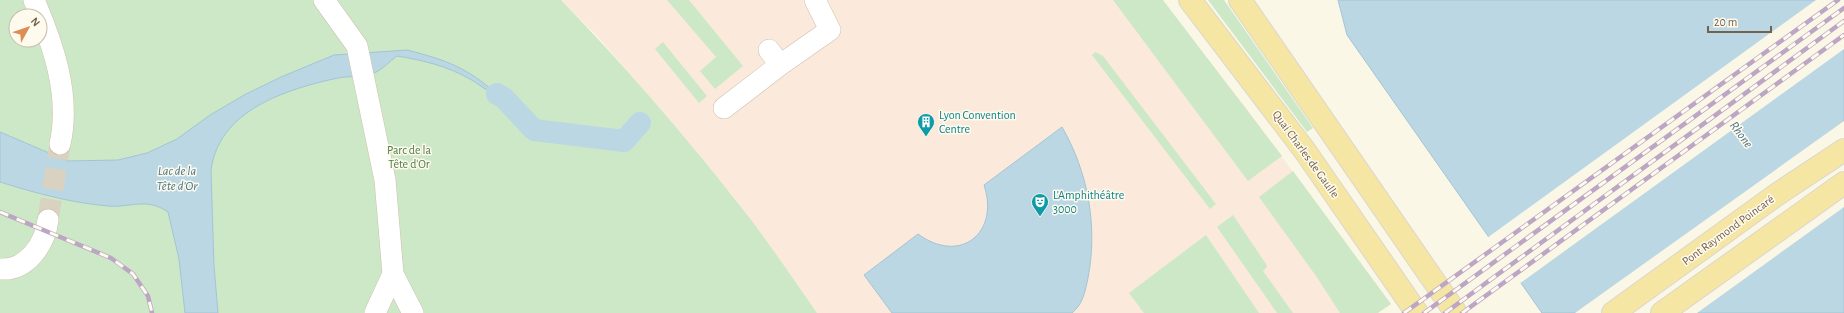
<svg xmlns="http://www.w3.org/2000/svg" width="1844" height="313" font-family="'Alegreya Sans',sans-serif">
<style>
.commercial{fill:#fbeadb}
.green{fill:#cde8c6;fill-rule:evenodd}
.water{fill:#bcd7e4;stroke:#a3c4d5}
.pier{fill:#fbf7e7}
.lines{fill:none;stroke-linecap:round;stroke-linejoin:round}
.canal{stroke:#bcd7e4;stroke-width:22}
.minor-tunnel{stroke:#d9d2c0;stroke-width:21;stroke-dasharray:21 10;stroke-linecap:butt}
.minor-casing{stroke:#ccc1ae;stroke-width:22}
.major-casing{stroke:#dbd6d1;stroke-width:24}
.minor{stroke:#fff;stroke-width:21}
.major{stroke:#f5e6a3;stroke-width:22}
.rail-casing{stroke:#bca6c4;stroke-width:4.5}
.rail{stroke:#fefaed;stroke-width:3;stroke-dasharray:9;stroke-linecap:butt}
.labels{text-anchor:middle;stroke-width:3;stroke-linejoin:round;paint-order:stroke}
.culture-label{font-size:12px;fill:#0d838f;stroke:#fefaed;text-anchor:start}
.park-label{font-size:12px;fill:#4e7e48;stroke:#fefaed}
.street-label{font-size:12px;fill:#73624d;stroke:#fefaed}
.water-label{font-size:13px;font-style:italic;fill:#4b758b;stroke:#fefaed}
</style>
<rect width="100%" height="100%" fill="#fbf7e7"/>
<!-- commercial -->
<path class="commercial" d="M561 0H1161L1247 109 1304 187 1373 313H817L738 203 661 110 598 37Z"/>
<!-- green -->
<path class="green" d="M0 0H561C623 64 682 132 737 202 766 238 791 276 817 313H0ZM16 16H40V40H16Z
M667 0H689L743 66 715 89 700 71 716 57Z
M1113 0H1163L1282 156 1248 181Z
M1208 0H1224L1313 128 1307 132Z
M663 42 707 96 699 103 655 49Z
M1095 52 1103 56 1216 204 1210 209 1092 55Z
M1293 171 1391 304 1378 313H1340L1316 276 1259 197Z
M1233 215 1266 264 1267 267 1263 271 1293 313H1277L1217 227Z
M1206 235 1259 313H1144L1129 293Z"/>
<!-- water -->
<path class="water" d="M1338 0H1844V313H1542L1347 35Z
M407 50C446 60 466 67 497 94 487 92 479 84 470 79 447 66 422 60 397 56 390 61 382 70 374 73 364 77 349 76 338 78 287 89 218 110 211 171L214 266 218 313H185L179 259 168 212C147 197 130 208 108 206 72 203 35 193 0 182V132L68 161 118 160 147 153 177 139 210 115 246 94 281 77 334 55Z
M1062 127C1088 172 1098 226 1088 278 1085 292 1083 304 1072 313H892L864 275 918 234C960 265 1000 233 984 185Z"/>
<!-- pier -->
<path class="pier" d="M1816 0H1844V49L1519 284 1487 238Z
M1844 121V207L1697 313H1575Z"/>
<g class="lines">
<!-- canal -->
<path class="canal" d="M497 94 504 98 534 130 624 141 640 123"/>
<!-- minor-tunnel -->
<path class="minor-tunnel" d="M48 220 60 144"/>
<defs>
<path id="minor" d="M34 0C53 44 71 95 60 144
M324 0 357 46 385 180 393 274 375 313
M769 50 780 65
M724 108 780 65 830 30 815 0
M0 269C27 271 45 244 48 220
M393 274 413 313"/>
<path id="major" d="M1190 0 1305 151 1417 313
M1240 0 1456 313
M1613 313 1779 193 1844 150
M1662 313 1844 183"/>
</defs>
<!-- minor casing -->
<use href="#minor" class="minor-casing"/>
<!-- major casing -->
<use href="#major" class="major-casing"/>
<!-- minor -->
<use href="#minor" class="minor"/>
<!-- major -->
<use href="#major" class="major"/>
<defs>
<path id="rail" d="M0 212 111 258 133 274 148 296 152 313
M1404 313 1838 0
M1424 313 1844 8
M1445 313 1844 21
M1462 313 1844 35"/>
</defs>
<!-- rail casing -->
<use href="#rail" class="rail-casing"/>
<!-- rail -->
<use href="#rail" class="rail"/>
</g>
<!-- icons -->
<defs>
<symbol id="building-pin" viewBox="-11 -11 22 30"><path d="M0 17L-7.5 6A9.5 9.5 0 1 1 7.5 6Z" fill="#0f9aa8" stroke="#fefaed"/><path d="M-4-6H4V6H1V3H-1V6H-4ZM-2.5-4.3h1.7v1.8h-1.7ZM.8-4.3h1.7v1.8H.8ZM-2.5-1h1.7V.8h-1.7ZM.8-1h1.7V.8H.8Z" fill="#fff"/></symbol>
<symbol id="theatre-pin" viewBox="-11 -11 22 30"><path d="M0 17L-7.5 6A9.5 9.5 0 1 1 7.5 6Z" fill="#0f9aa8" stroke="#fefaed"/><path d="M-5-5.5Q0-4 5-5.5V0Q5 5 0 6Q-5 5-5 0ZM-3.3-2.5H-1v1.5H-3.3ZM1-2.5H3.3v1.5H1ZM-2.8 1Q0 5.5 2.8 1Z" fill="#fff"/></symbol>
</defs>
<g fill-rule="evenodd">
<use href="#building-pin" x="916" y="112" width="20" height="27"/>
<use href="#theatre-pin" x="1030" y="192" width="20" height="27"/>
</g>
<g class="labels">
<!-- culture labels -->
<g class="culture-label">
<text x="939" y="119">Lyon Convention<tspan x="939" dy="14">Centre</tspan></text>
<text x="1053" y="199">L’Amphithéâtre<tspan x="1053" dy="14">3000</tspan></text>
</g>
<!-- park labels -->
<g class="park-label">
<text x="409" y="154">Parc de la<tspan x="409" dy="14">Tête d'Or</tspan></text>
</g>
<!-- street labels -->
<g class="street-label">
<text transform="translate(1306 154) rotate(54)" y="4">Quai Charles de Gaulle</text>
<text transform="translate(1728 230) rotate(-36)" y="4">Pont Raymond Poincaré</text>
</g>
<!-- water labels -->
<g class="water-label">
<text transform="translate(1742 134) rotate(53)" y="5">Rhone</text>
<text x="177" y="175">Lac de la<tspan x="177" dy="15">Tête d'Or</tspan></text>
</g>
</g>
<!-- north arrow -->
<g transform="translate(28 28) rotate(50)"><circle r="19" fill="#fefaed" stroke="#c6bdad"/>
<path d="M0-3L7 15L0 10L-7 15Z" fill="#dd8c54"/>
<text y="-6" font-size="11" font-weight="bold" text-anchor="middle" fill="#73624d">N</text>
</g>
<!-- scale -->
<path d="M1708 26v6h63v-6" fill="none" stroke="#73624d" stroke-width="2"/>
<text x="1714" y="26" font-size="12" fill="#73624d" stroke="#fefaed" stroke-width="3" paint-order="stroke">20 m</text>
</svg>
